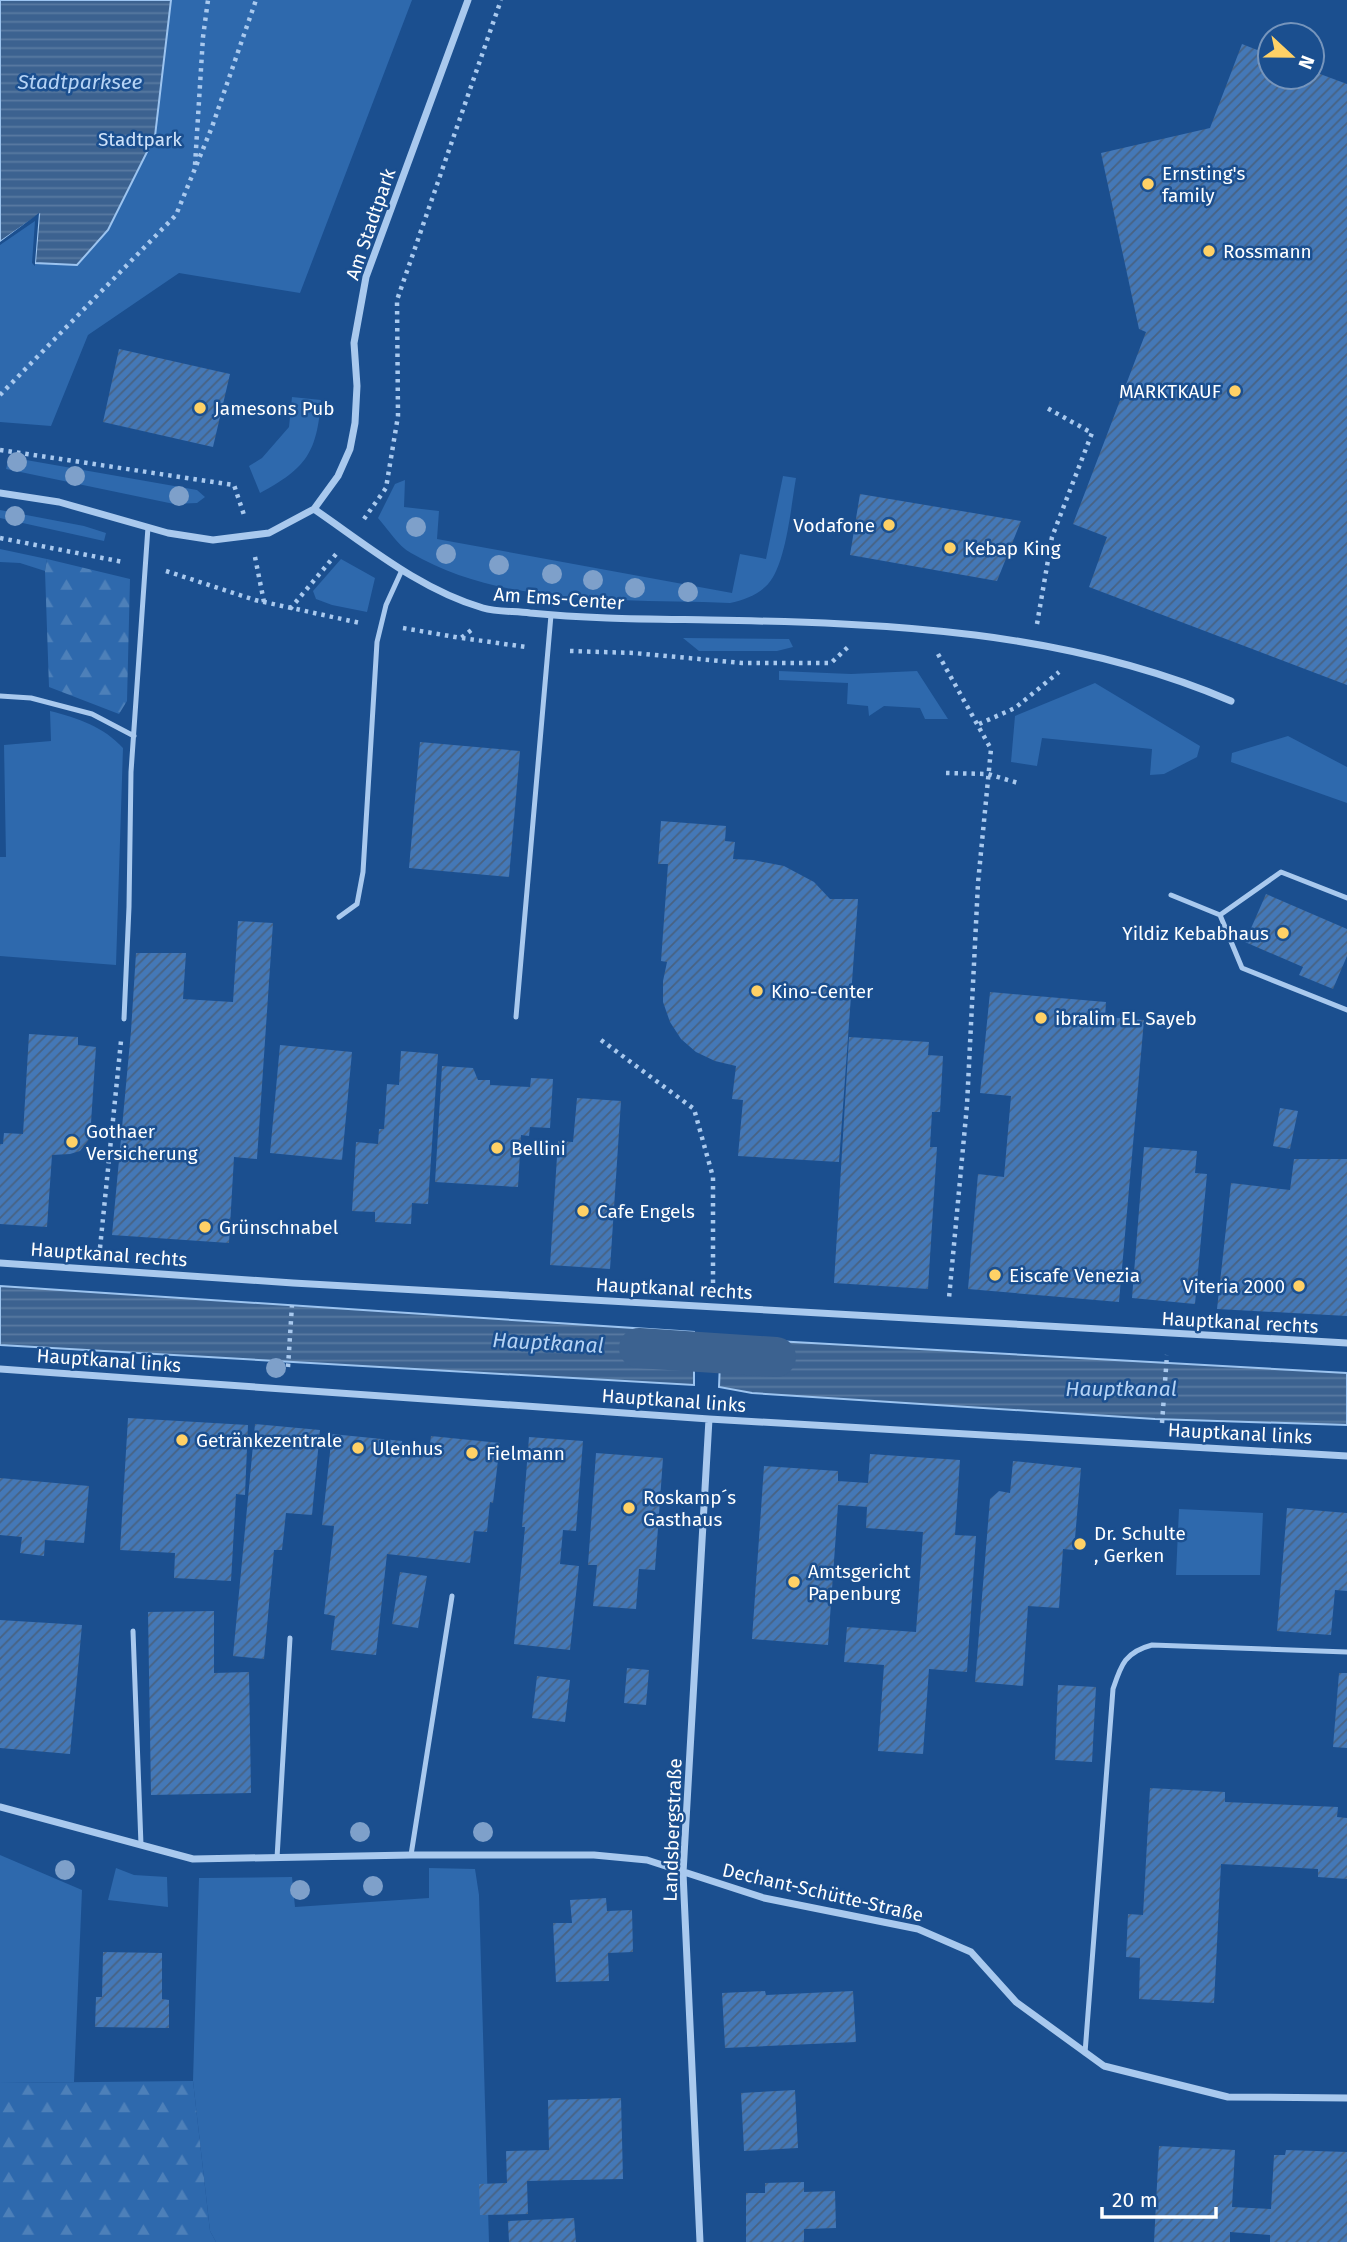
<svg xmlns="http://www.w3.org/2000/svg" width="1347" height="2242" font-family="'Fira Sans',sans-serif">
<style>
.green{fill:#2e69ad}
.forest{fill:url(#forest-firs)}
.water{fill:url(#water-rules);stroke:#9cc4f0;stroke-width:2}
.pier{fill:#1b4f8f}
.lines{fill:none;stroke-linecap:round;stroke-linejoin:round}
.canal{stroke:#3c6290;stroke-width:40}
.building{fill:url(#building-hatch)}
.path{stroke:#a9c9ee;stroke-width:4.5;stroke-dasharray:3.5 5;stroke-linecap:butt}
.service{stroke:#a9c9ee;stroke-width:5}
.minor{stroke:#a9c9ee;stroke-width:7}
.tree{fill:#7ea0ca}
.poi-dot{fill:#ffd166;stroke:#1b4f8f;stroke-width:2.5}
.labels{text-anchor:middle;stroke-width:5;stroke-linejoin:round;paint-order:stroke}
.park-label{font-size:19px;fill:#cfe3fa;stroke:#1b4f8f}
.poi-label{font-size:19px;fill:#fff;stroke:#1b4f8f;text-anchor:start}
.street-label{font-size:19px;fill:#fff;stroke:#1b4f8f}
.water-label{font-size:21px;font-style:italic;fill:#b5d3f5;stroke:#1b4f8f}
</style>
<defs>
<pattern id="forest-firs" width="22" height="20" patternUnits="userSpaceOnUse" patternTransform="scale(1.75)"><rect width="22" height="20" fill="#2e69ad"/><path d="M5 1l3.5 6h-7zM16 11l3.5 6h-7z" fill="#4d80b9"/></pattern>
<pattern id="water-rules" width="6" height="5" patternUnits="userSpaceOnUse" patternTransform="scale(1.75)"><rect width="6" height="5" fill="#3c6290"/><path d="M0 2.5h6" fill="none" stroke="#597aa1"/></pattern>
<pattern id="building-hatch" width="6" height="6" patternUnits="userSpaceOnUse" patternTransform="scale(1.75)"><rect width="6" height="6" fill="#4478b7"/><path d="M-1 1l2-2M0 6l6-6M5 7l2-2" fill="none" stroke="#486282"/></pattern>
</defs>
<rect width="100%" height="100%" fill="#1b4f8f"/>
<!-- green -->
<path class="green" d="M0 0H412L300 293 179 273 88 335 51 426 0 422Z
M292 397 321 400C317 452 307 468 260 493L249 466 262 458 289 427Z
M9 457 197 490 205 497 197 503 174 504 6 469Z
M783 476 796 478C791 505 786 570 765 587 755 596 743 600 730 603 627 599 503 607 411 553 398 546 388 529 378 518L395 484 405 480 404 507 439 511 437 539 732 593 740 554 766 559Z
M0 510 84 526 106 533 104 541 0 518Z
M0 549 47 559 45 571 20 563 0 562Z
M341 559 375 578 367 612 332 605 316 599 313 591Z
M683 638 789 639 793 647 777 651H699Z
M779 671 851 674 917 671 948 719H925L920 708 884 706 869 716 868 706 847 704 848 683 779 680Z
M1095 683 1200 746 1197 757 1164 774 1150 775 1152 749 1042 738 1037 766 1011 762 1015 716Z
M50 711C78 718 104 727 123 748L116 965 0 956V857H6L4 745 51 741Z
M1288 736 1347 767V803L1231 762 1232 753Z
M1179 1509 1263 1513 1260 1575H1176Z
M0 1855 82 1890 74 2082 0 2083Z
M116 1868 134 1875 167 1877 168 1907 108 1900Z
M429 1868 475 1869 479 1895 489 2242H216L210 2231 193 2081 199 1878 292 1877 295 1907 429 1898Z"/>
<!-- forest -->
<path class="forest" d="M47 559 130 579 127 701 119 714 49 687 45 571Z
M193 2081 210 2231 216 2242H0V2083Z"/>
<!-- water -->
<path class="water" d="M0 0H171L155 136 108 230 77 265 35 263 39 215 0 242Z
M0 1286 694 1332V1385L0 1345Z
M721 1338 1347 1373V1425L1155 1419 752 1393 719 1387Z"/>
<!-- pier -->
<path class="pier" d="M39 213 35 263V266L32 263 35 221 0 245V242Z"/>
<g class="lines">
<!-- canal -->
<path class="canal" d="M639 1348 776 1357"/>
</g>
<!-- building -->
<path class="building" d="M1242 44 1270 55V77H1312V71L1347 84V685L1089 587 1107 537 1073 524 1146 332 1139 329 1101 153 1210 128Z
M119 349 230 374 213 447 103 422Z
M860 494 1021 521 997 581 850 555Z
M420 742 520 751 509 877 409 868Z
M661 821 726 826 725 841 735 842 733 859 753 860 784 866 814 882 830 899H858L839 1162 738 1156 743 1100 732 1099 736 1066 715 1061 696 1052 681 1039 670 1022 663 1002V981L667 962 661 961 668 864H658Z
M1266 894 1347 929V956L1333 989 1299 975 1303 967 1245 942Z
M238 921 273 923 257 1159 234 1157 229 1243 112 1235 131 1031 136 953H186L183 999 233 1002Z
M990 992 1106 1002 1105 1017 1144 1020 1119 1302 968 1289 978 1174 1004 1177 1011 1096 980 1093Z
M29 1034 78 1037V1045L96 1047 90 1138 80 1151 70 1154 52 1155 47 1227 0 1224V1144H3L4 1133 23 1134Z
M849 1037 929 1042 928 1055 943 1056 940 1112H932L930 1147H937L928 1289 834 1283Z
M280 1045 352 1052 342 1160 270 1153Z
M401 1051 438 1054 428 1204 412 1203 411 1224 375 1222V1212L352 1211 356 1142 378 1144 379 1129H384L387 1084 399 1085Z
M442 1066 473 1068 478 1080H490V1085L530 1087 531 1078 553 1079 550 1128 530 1127 529 1136 521 1135 518 1187 435 1182Z
M577 1098 621 1101 610 1269 550 1265 558 1141 573 1142Z
M1280 1108 1298 1111 1290 1149 1273 1146Z
M1144 1147 1197 1151 1195 1173 1207 1174 1195 1304 1132 1298Z
M1294 1159H1347V1316L1217 1309 1231 1183 1290 1190Z
M128 1418 248 1425 245 1495 236 1494 231 1581 174 1578 175 1553 120 1550Z
M255 1424 320 1430 312 1515 286 1513 282 1550H274L264 1659 233 1656Z
M332 1434 402 1441V1448L429 1451 431 1436 500 1443 493 1503 490 1502 487 1532 474 1531 470 1563 387 1554 376 1655 331 1650 335 1616 324 1614 334 1526 322 1525Z
M529 1437 583 1441 576 1531 563 1530 560 1564 579 1566 570 1650 514 1644 525 1527H522Z
M596 1453 663 1458 655 1570 639 1569 636 1609 593 1606 597 1565H588Z
M870 1454 960 1460 955 1535 976 1536 967 1672 929 1669 923 1754 878 1751 884 1665 844 1662 847 1627 916 1632 923 1532 866 1528 867 1507 838 1505 828 1645 752 1639 764 1466 838 1471V1481L868 1483Z
M1013 1461 1081 1468 1074 1550 1063 1549 1059 1608 1028 1606 1023 1686 975 1682 990 1499 999 1491 1010 1493Z
M0 1478 89 1486 84 1543 45 1540 44 1556 20 1553 22 1537 0 1535Z
M1287 1508 1347 1513V1591L1335 1590 1331 1635 1277 1631Z
M400 1572 427 1576 418 1628 392 1624Z
M214 1611V1673L249 1672 251 1793 151 1795 148 1612Z
M0 1620 82 1625 70 1754 0 1748Z
M627 1668 649 1670 646 1705 624 1703Z
M1339 1673H1347V1748L1333 1747Z
M537 1676 570 1680 565 1722 532 1718Z
M1058 1685 1096 1687 1092 1762 1055 1760Z
M1150 1788 1225 1792V1802L1338 1807 1337 1817 1347 1818V1879L1318 1877V1869L1221 1864 1214 2003 1139 1999 1140 1958 1126 1957 1128 1914 1143 1915Z
M606 1898 607 1911 632 1910 633 1952 608 1953 609 1981 556 1982 553 1923H572L570 1900Z
M103 1952 162 1953V1999L169 2000V2028L95 2027 96 1997H102Z
M765 1991 766 1995 853 1991 856 2042 725 2048 722 1993Z
M795 2090 798 2148 744 2151 741 2093Z
M621 2098 623 2179 527 2181 528 2214 480 2215 479 2184 507 2183 506 2151 549 2150 548 2100Z
M1159 2146 1235 2150 1232 2207 1271 2209 1274 2155H1285L1286 2150 1347 2152V2242H1270V2235L1230 2232V2242H1154Z
M804 2182V2192L835 2191 836 2228 804 2229V2242H746V2193H765V2183Z
M574 2218 576 2242H509L508 2221Z"/>
<g class="lines">
<!-- path -->
<path class="path" d="M195 165 203 37 208 0
M0 395 176 215 212 127 256 0
M0 450 234 485 244 515
M364 519 386 488 398 416 397 300 501 0
M0 538 123 562
M255 557 264 602
M166 571 255 600 360 623
M290 609 337 553
M1037 624 1052 537 1092 433 1047 408
M403 628 461 638 474 628
M462 638 526 647
M570 651 634 653 742 663H831L848 647
M938 654 991 749 978 883 967 1105 949 1298
M979 724 1015 708 1059 672
M946 773 988 774 1018 783
M601 1040 694 1109 713 1177V1284
M100 1248 121 1041
M288 1367 292 1305
M1162 1423 1167 1355"/>
<!-- service -->
<path class="service" d="M0 696 31 698 92 714 134 736
M1171 895 1220 915 1281 872 1347 898
M1220 915 1242 968 1347 1010
M339 917 357 904 363 872 377 642 386 605 402 570
M516 1017 551 615
M124 1019 129 907 131 772 148 527
M133 1631 141 1845
M411 1855 452 1596
M277 1858 290 1638
M1085 2053 1113 1689C1121 1665 1125 1652 1152 1645L1347 1652"/>
<!-- minor -->
<path class="minor" d="M0 493 59 502 168 533 213 540 269 533 314 509 338 476 350 449 355 423 357 386 354 343 366 277 468 0
M314 509C368 546 419 589 483 608 497 612 515 611 530 613 590 619 650 619 710 620 887 623 1066 630 1231 701
M0 1263 293 1283 1347 1343
M0 1369 709 1419 1347 1456
M0 1807 193 1859 411 1855H594L647 1860 764 1898 918 1929 971 1952 1016 2002 1104 2066 1228 2097 1347 2098
M700 2242 683 1873 709 1419"/>
</g>
<!-- trees -->
<g class="tree">
<circle cx="17" cy="462" r="10"/>
<circle cx="75" cy="476" r="10"/>
<circle cx="179" cy="496" r="10"/>
<circle cx="15" cy="516" r="10"/>
<circle cx="416" cy="527" r="10"/>
<circle cx="446" cy="554" r="10"/>
<circle cx="499" cy="565" r="10"/>
<circle cx="552" cy="574" r="10"/>
<circle cx="593" cy="580" r="10"/>
<circle cx="635" cy="588" r="10"/>
<circle cx="688" cy="592" r="10"/>
<circle cx="276" cy="1368" r="10"/>
<circle cx="360" cy="1832" r="10"/>
<circle cx="483" cy="1832" r="10"/>
<circle cx="65" cy="1870" r="10"/>
<circle cx="373" cy="1886" r="10"/>
<circle cx="300" cy="1890" r="10"/>
</g>
<!-- markers -->
<g class="poi-dot">
<circle cx="1148" cy="184" r="7"/>
<circle cx="1209" cy="251" r="7"/>
<circle cx="1235" cy="391" r="7"/>
<circle cx="200" cy="408" r="7"/>
<circle cx="889" cy="525" r="7"/>
<circle cx="950" cy="548" r="7"/>
<circle cx="1283" cy="933" r="7"/>
<circle cx="757" cy="991" r="7"/>
<circle cx="1041" cy="1018" r="7"/>
<circle cx="72" cy="1142" r="7"/>
<circle cx="497" cy="1148" r="7"/>
<circle cx="583" cy="1211" r="7"/>
<circle cx="205" cy="1227" r="7"/>
<circle cx="995" cy="1275" r="7"/>
<circle cx="1299" cy="1286" r="7"/>
<circle cx="182" cy="1440" r="7"/>
<circle cx="358" cy="1448" r="7"/>
<circle cx="472" cy="1453" r="7"/>
<circle cx="629" cy="1508" r="7"/>
<circle cx="1080" cy="1544" r="7"/>
<circle cx="794" cy="1582" r="7"/>
</g>
<g class="labels">
<!-- park labels -->
<g class="park-label">
<text x="140" y="146">Stadtpark</text>
</g>
<!-- poi labels -->
<g class="poi-label">
<text x="1162" y="180">Ernsting's<tspan x="1162" dy="22">family</tspan></text>
<text x="1223" y="258">Rossmann</text>
<text x="1221" y="398" text-anchor="end">MARKTKAUF</text>
<text x="214" y="415">Jamesons Pub</text>
<text x="875" y="532" text-anchor="end">Vodafone</text>
<text x="964" y="555">Kebap King</text>
<text x="1269" y="940" text-anchor="end">Yildiz Kebabhaus</text>
<text x="771" y="998">Kino-Center</text>
<text x="1055" y="1025">ibralim EL Sayeb</text>
<text x="86" y="1138">Gothaer<tspan x="86" dy="22">Versicherung</tspan></text>
<text x="511" y="1155">Bellini</text>
<text x="597" y="1218">Cafe Engels</text>
<text x="219" y="1234">Grünschnabel</text>
<text x="1009" y="1282">Eiscafe Venezia</text>
<text x="1285" y="1293" text-anchor="end">Viteria 2000</text>
<text x="196" y="1447">Getränkezentrale</text>
<text x="372" y="1455">Ulenhus</text>
<text x="486" y="1460">Fielmann</text>
<text x="643" y="1504">Roskamp´s<tspan x="643" dy="22">Gasthaus</tspan></text>
<text x="1094" y="1540">Dr. Schulte<tspan x="1094" dy="22">, Gerken</tspan></text>
<text x="808" y="1578">Amtsgericht<tspan x="808" dy="22">Papenburg</tspan></text>
</g>
<!-- street labels -->
<g class="street-label">
<text transform="translate(370 224) rotate(-71)" y="7">Am Stadtpark</text>
<text transform="translate(559 598) rotate(4)" y="7">Am Ems-Center</text>
<text transform="translate(109 1254) rotate(4)" y="7">Hauptkanal rechts</text>
<text transform="translate(674 1288) rotate(3)" y="7">Hauptkanal rechts</text>
<text transform="translate(1240 1322) rotate(3)" y="7">Hauptkanal rechts</text>
<text transform="translate(109 1360) rotate(4)" y="7">Hauptkanal links</text>
<text transform="translate(674 1400) rotate(4)" y="7">Hauptkanal links</text>
<text transform="translate(1240 1433) rotate(3)" y="7">Hauptkanal links</text>
<text transform="translate(672 1830) rotate(-88)" y="7">Landsbergstraße</text>
<text transform="translate(823 1892) rotate(13)" y="7">Dechant-Schütte-Straße</text>
</g>
<!-- water labels -->
<g class="water-label">
<text x="80" y="89">Stadtparksee</text>
<text transform="translate(548 1343) rotate(3)" y="7">Hauptkanal</text>
<text x="1121" y="1396">Hauptkanal</text>
</g>
</g>
<!-- north arrow -->
<g transform="translate(1291 56) rotate(112)"><circle r="33" fill="#1b4f8f" stroke="#7695bc" stroke-width="2"/>
<path d="M0-5L12 26L0 18L-12 26Z" fill="#ffd166"/>
<text y="-10" font-size="19" font-weight="bold" text-anchor="middle" fill="#ffffff">N</text>
</g>
<!-- scale -->
<path d="M1102 2207v10h114v-10" fill="none" stroke="#ffffff" stroke-width="3.5"/>
<text x="1112" y="2207" font-size="21" fill="#ffffff" stroke="#1b4f8f" stroke-width="5" paint-order="stroke">20 m</text>
</svg>
